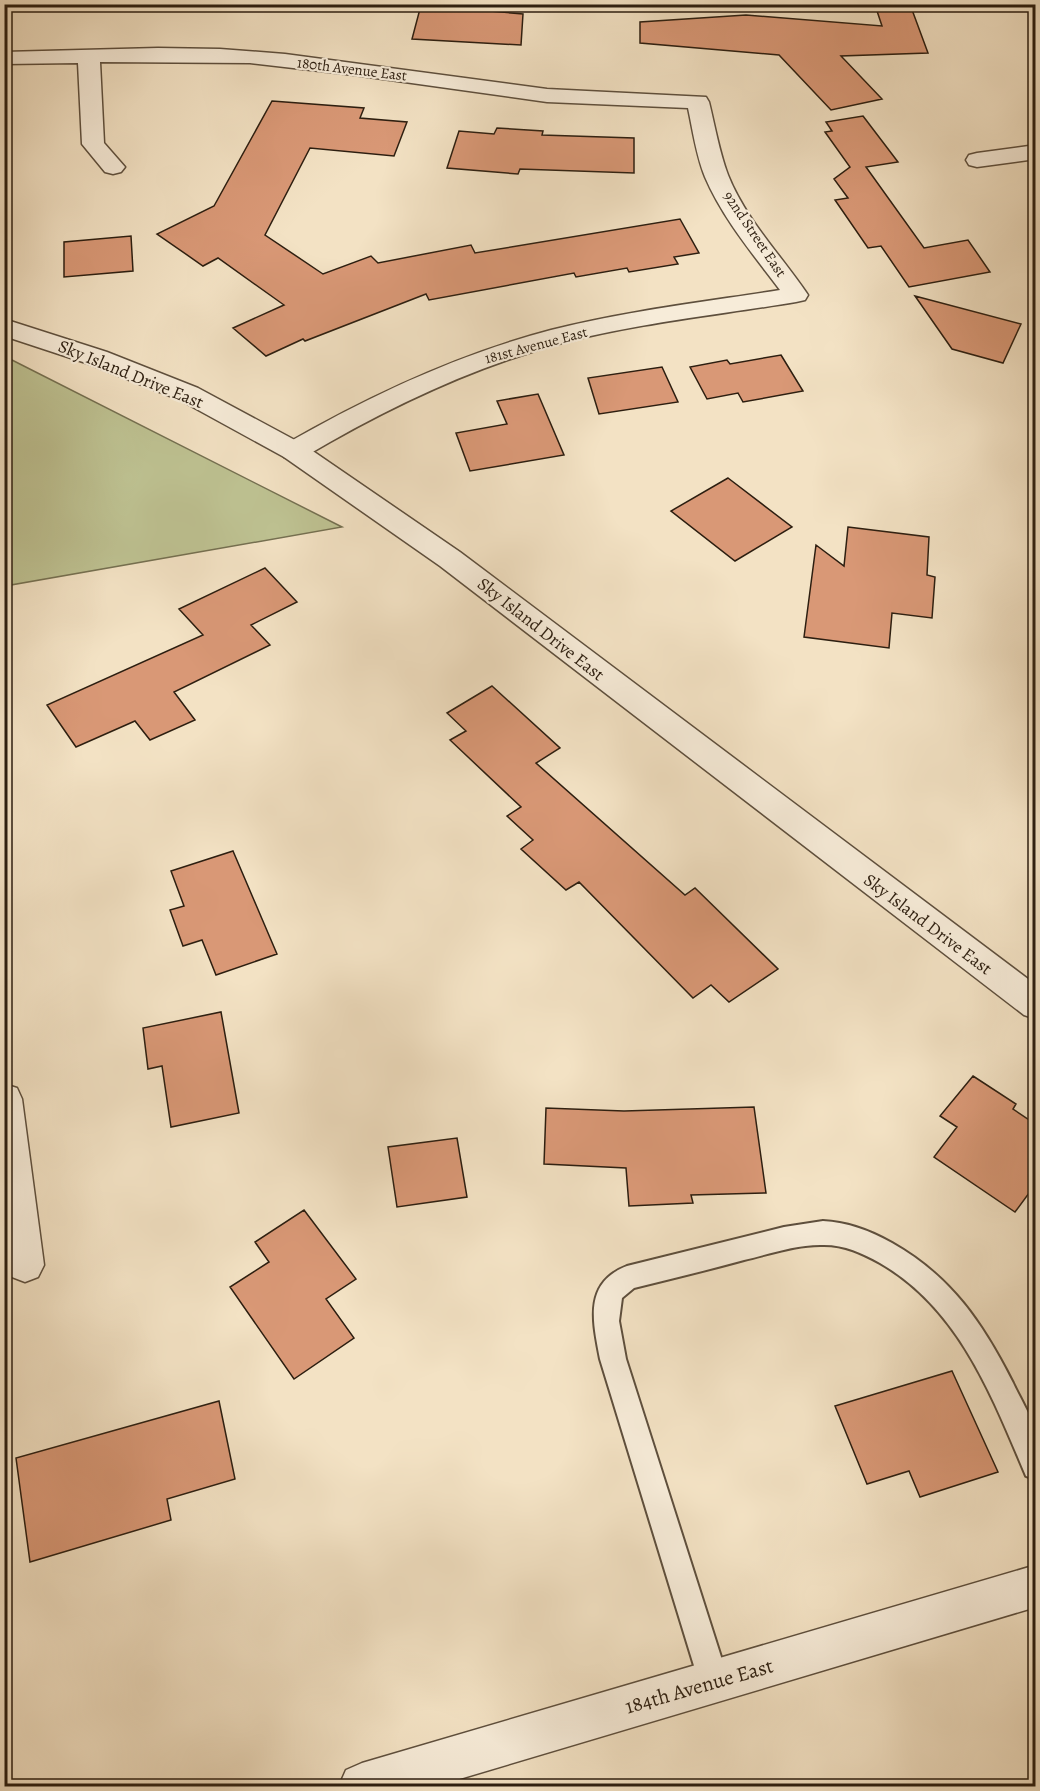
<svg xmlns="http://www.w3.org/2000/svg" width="1040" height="1791" font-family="Alegreya,serif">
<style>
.green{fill:#bec292;stroke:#757051;stroke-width:1.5}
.building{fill:#d99876;stroke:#2c1e10;stroke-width:1.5}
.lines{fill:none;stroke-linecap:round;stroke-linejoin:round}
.service-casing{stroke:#5e4f3d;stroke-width:4}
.minor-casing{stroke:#5e4f3d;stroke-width:3}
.tertiary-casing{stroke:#5e4f3d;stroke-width:3}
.service{fill:#f7ecd9;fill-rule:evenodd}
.minor{fill:#f7ecd9;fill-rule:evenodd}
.tertiary{fill:#f7ecd9;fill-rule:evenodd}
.labels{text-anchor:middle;stroke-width:4.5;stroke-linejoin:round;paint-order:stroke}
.far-street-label{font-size:15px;fill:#2c1e10;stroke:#f7ecd9}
.street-label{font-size:18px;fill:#2c1e10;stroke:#f7ecd9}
.near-street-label{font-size:21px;fill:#2c1e10;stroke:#f7ecd9}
</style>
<rect width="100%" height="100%" fill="#f3e2c4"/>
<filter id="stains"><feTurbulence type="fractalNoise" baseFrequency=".00333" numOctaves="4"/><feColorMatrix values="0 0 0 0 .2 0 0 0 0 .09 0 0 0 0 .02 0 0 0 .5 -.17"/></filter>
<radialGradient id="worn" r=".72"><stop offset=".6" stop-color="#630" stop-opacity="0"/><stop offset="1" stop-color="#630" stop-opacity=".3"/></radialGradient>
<!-- green -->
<path class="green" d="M8 358 342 527 5 586 4 360Z"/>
<!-- building -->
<path class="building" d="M421 5 523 14 521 45 412 39Z
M911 7 928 53 841 56 882 99 831 110 779 55 640 43V22L746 15 882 26 876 8Z
M272 101 364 108 360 118 407 122 394 156 310 148 265 235 323 274 371 256 378 263 471 245 475 253 680 219 699 253 674 257 678 264 629 272 627 268 576 277 574 273 429 300 426 294 305 341 303 339 266 356 233 328 284 305 218 258 203 266 157 234 214 206Z
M863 116 898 162 866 167 924 248 968 240 990 272 909 287 881 246 868 248 835 200 848 198 834 179 850 167 825 132 832 131 826 122Z
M497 128 543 131 542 135 634 138V173L520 169 518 174 447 168 459 131 494 134Z
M131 236 133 271 64 277V242Z
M915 296 1021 324 1003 363 952 349Z
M781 355 803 391 743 402 738 393 707 399 690 367 727 360 730 364Z
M662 367 678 402 599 414 588 378Z
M538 394 564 455 470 471 456 433 507 424 497 401Z
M728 478 792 527 735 561 671 511Z
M848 527 929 537 927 575 935 577 932 618 892 613 889 648 804 637 816 545 844 566Z
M265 568 297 602 251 625 270 645 174 692 195 720 150 740 135 721 76 747 47 705 203 635 179 609Z
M492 686 560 748 536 763 685 895 695 888 778 969 729 1002 711 985 693 998 579 882 566 890 521 849 533 840 507 816 521 807 450 740 466 731 447 713Z
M233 851 277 954 216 975 202 940 183 946 170 910 184 906 171 871Z
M221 1012 239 1113 171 1127 162 1066 148 1069 143 1028Z
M973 1076 1016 1104 1013 1109 1035 1124V1185L1015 1212 934 1157 957 1127 940 1116Z
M754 1107 766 1193 691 1195 693 1203 629 1206 626 1168 544 1164 546 1108 624 1111Z
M457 1138 467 1197 397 1207 388 1147Z
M304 1210 356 1279 326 1299 354 1338 294 1379 230 1287 269 1262 255 1242Z
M952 1371 998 1472 920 1497 909 1471 867 1484 835 1406Z
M219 1401 235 1479 167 1499 171 1520 30 1562 16 1458Z"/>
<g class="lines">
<defs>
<path id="service" d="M823 1221C847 1222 871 1231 892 1243 952 1277 983 1324 1013 1383 1020 1398 1032 1417 1036 1434 1038 1448 1036 1465 1036 1480L1026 1476C992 1396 959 1308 880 1263 862 1253 845 1245 824 1245 797 1244 770 1254 744 1260 708 1270 671 1279 634 1288L622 1298 619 1321 626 1359 729 1682 725 1693 714 1697 703 1693 699 1682 600 1359C593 1322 583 1283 627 1266L784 1227Z"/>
<path id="minor" d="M158 48 220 49 285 54 547 89 706 97 709 102C715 126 719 151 728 175 746 220 781 255 808 295L805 300 796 302C718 315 638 323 562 343 470 368 385 409 304 457L294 460 284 457 281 451 284 445C369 396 456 355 551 330 626 311 703 302 780 290 753 254 723 219 705 177 696 155 693 131 688 108L547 102 354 75 250 63 100 62 104 143 125 167 121 172 113 174 105 172 82 144 78 63 4 64V52Z
M1036 145V159L977 167 969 165 966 160 969 155 977 153Z
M4 1084 17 1088 22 1099 44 1265 38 1277 25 1282 12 1277 6 1265 4 1253Z
M1036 1565V1607L436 1786H339L346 1770 362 1763Z"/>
<path id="tertiary" d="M4 319 107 352 198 388 304 445 460 552 1036 985V1019L1024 1015 440 566 284 457 180 400 89 364 4 336Z"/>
</defs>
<!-- service casing -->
<use href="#service" class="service-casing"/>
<!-- minor casing -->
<use href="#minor" class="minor-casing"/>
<!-- tertiary casing -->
<use href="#tertiary" class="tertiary-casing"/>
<!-- service -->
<use href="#service" class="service"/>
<!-- minor -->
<use href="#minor" class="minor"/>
<!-- tertiary -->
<use href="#tertiary" class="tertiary"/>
</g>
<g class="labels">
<!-- far-street labels -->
<g class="far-street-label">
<text transform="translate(352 69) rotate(7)" y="5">180th Avenue East</text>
<text transform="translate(755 234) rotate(56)" y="5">92nd Street East</text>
<text transform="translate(536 345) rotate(-15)" y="5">181st Avenue East</text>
</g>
<!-- street labels -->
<g class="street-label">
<text transform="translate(131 374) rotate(22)" y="6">Sky Island Drive East</text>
<text transform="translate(541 629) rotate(38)" y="6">Sky Island Drive East</text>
<text transform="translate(928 924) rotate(37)" y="6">Sky Island Drive East</text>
</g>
<!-- near-street labels -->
<g class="near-street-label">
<text transform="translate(699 1686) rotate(-16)" y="7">184th Avenue East</text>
</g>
</g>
<!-- margin -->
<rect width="1040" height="1791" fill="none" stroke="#f3e2c4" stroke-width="24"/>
<rect x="6" y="6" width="1028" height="1779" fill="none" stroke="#2c1e10" stroke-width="3"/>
<rect x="12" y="12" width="1016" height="1767" fill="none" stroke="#2c1e10" stroke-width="1.5"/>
<rect width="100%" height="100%" filter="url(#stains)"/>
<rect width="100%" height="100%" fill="url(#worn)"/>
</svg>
